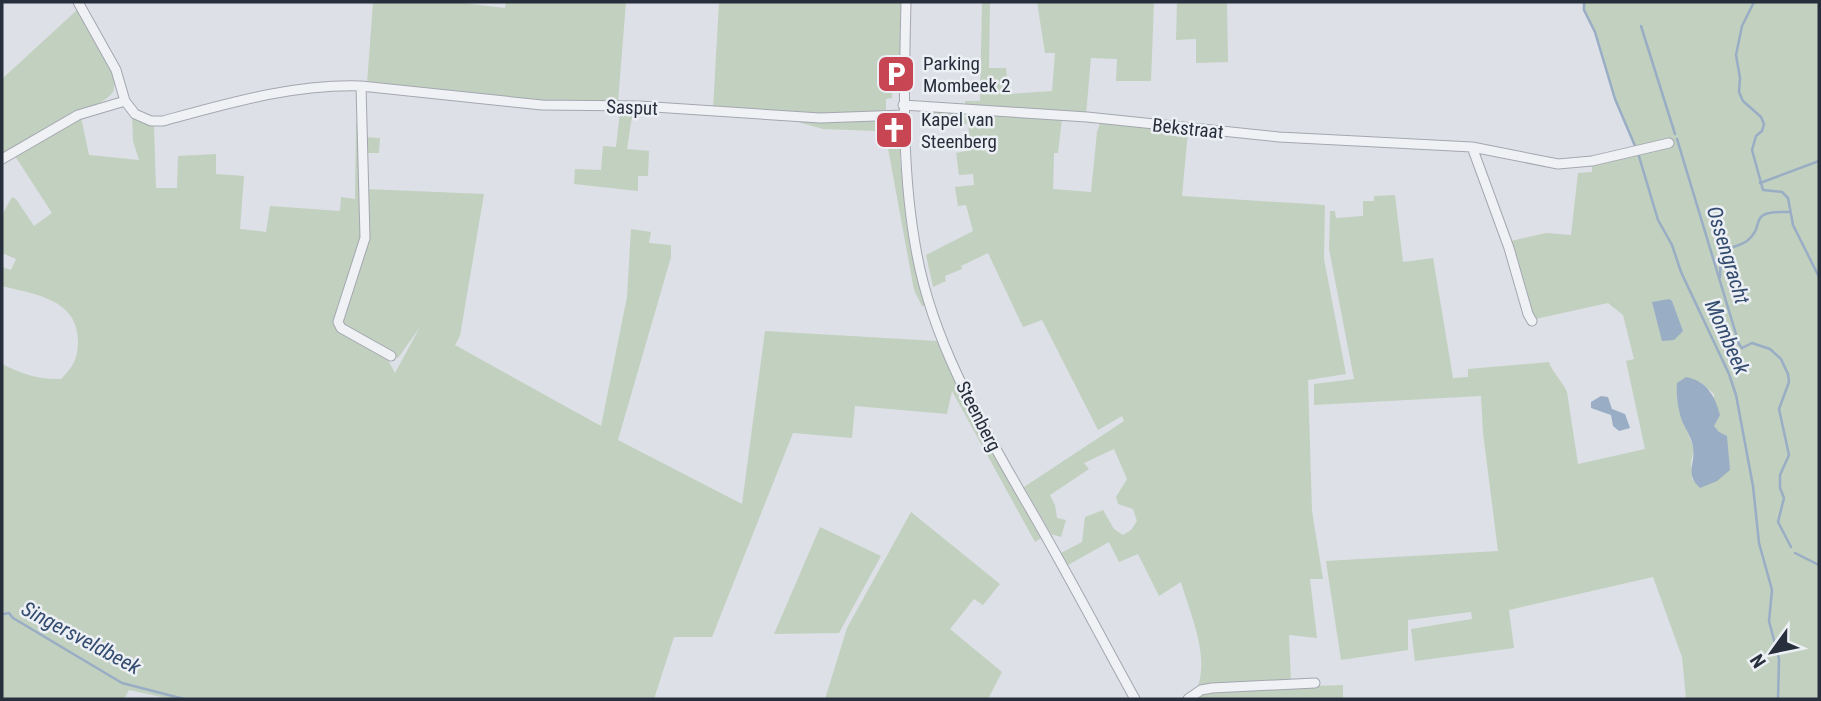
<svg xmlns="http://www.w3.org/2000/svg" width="1821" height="701" font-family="'Roboto Condensed',sans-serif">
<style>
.green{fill:#c2d0bf;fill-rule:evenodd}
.water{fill:#99adc5}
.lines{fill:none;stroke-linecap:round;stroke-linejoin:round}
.stream{stroke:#99adc5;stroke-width:2.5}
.minor-casing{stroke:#a3a7b0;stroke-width:11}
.minor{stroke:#f0f1f5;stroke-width:9}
.labels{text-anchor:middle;stroke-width:5;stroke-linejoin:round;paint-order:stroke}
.poi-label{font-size:19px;fill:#272e3c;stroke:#eceff4;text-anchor:start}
.street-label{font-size:19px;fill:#272e3c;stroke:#eceff4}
.water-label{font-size:21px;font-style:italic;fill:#334b6e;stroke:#eceff4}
</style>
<rect width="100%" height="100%" fill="#dde0e6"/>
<!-- green -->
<path class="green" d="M373 2H455L505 8 506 2H626L618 102 541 101 367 84Z
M719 2H901L900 58H893L892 98 886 99V111L894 110 900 122V160L906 217 925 306H922L914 290 887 143 883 136 875 131 823 129 787 119 742 117V113L713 109Z
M982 2H990L989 68H1006L1009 94 1052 91 1055 53H1045L1037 2H1154L1151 81H1116L1117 59 1091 58 1086 115 1062 119 1058 153H1054L1053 189 1091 192 1097 132 1100 123 1188 131 1182 196 1325 205 1324 259 1346 374 1308 380 1312 511 1323 579H1310L1317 638 1289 635 1291 681 1198 686C1209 653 1190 614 1181 582L1159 596 1138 554 1119 562 1109 542 1068 565 1061 553 1082 542 1085 517 1103 510 1114 529 1123 535 1131 530 1137 521 1133 509 1118 504 1116 497 1127 479 1114 449 1084 463 1089 469 1050 495 1055 505 1057 518 1066 520 1061 537 1051 534 1024 487 1124 421 1122 416 1098 430 1042 320 1023 327 988 253 961 266 962 269 945 276 946 281 933 287 926 255 973 231 966 205 958 206 955 187 974 185 973 174 959 175 956 153 971 150 968 124 929 122 930 110 966 112 965 101H980Z
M1177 2H1227L1228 62 1196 63V39L1176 40Z
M1584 2H1819V699H1686L1682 657 1653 577 1509 610 1514 648 1415 661 1411 629 1472 619 1471 612 1408 620V650L1341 660 1326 561 1498 551 1483 433 1481 396 1314 405V384L1354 379 1329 249 1330 211H1335L1336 218 1363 216V201H1374V196L1395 195 1403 262 1433 258 1453 378 1468 377V369L1549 362C1553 374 1562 380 1567 392L1578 464 1645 449 1626 361 1634 359 1623 315 1608 303 1531 320 1511 241 1546 233 1571 235 1578 173 1592 172V164L1638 153 1615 99 1595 32 1584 10ZM1700 382 1714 394V426L1718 432 1692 480 1691 462 1694 449 1678 406 1677 383Z
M77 10 113 75 115 83 113 92C102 106 84 108 69 115 46 127 23 140 2 155V79Z
M633 110 627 149 649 151 648 176H638V191L574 184 575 169 601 170 603 146 616 147 620 111Z
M132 115 154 125 156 188H177L178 156 216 154V174L244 176 240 229 266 232 270 206 340 211 341 197 355 199 356 123 364 124 363 137 380 138 379 153H368L366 189 484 194 460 336 455 345 601 426 627 297 631 229 651 232 649 243 671 245V257L618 440 742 504 765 331 937 341 986 440 1041 538 1035 542 952 391 947 414 855 406 852 438 793 433 712 637H674L654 699H171L129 690 124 699H2V364C21 374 40 380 61 379 73 367 78 359 78 341 78 299 34 294 2 286V267L11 270 16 259 2 253V215L12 197 16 199 34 226 52 213 15 156 81 117 89 155 139 160 133 141ZM420 327 395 373 386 356 341 333 344 328 398 358Z
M911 512 1000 584 983 605 974 599 950 629 1002 672 988 699H825L847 628Z
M820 527 881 556 839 633 774 634Z
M1343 685V699H1202L1199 695 1214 690Z"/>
<!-- water -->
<path class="water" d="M1669 299 1672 301 1683 331 1674 340 1662 341 1652 302Z
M1686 377C1707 381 1715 396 1720 415L1714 426 1719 432 1727 436 1730 470 1717 481 1700 488C1684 472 1696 465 1693 447 1692 438 1686 430 1682 421 1678 409 1676 396 1677 383Z
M1601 396 1608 397 1612 409 1625 414 1630 428 1619 431 1613 426 1611 415 1591 408V402Z"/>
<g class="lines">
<!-- stream -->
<path class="stream" d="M1584 2V10L1595 32 1615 99 1638 153 1658 220 1672 245 1681 272 1729 374 1736 395 1753 486 1759 543 1772 590 1769 621 1779 659 1778 699
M1754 2 1742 26 1736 55 1740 78 1739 92 1743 101 1761 117 1764 124 1762 131 1756 136 1752 150 1763 190 1782 192 1788 198 1793 225 1819 277
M1641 26 1675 134
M1677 139 1739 344 1742 348 1752 343 1770 349 1781 359 1788 374 1789 382 1779 409 1789 455 1780 475V488L1784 498 1778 522 1791 547
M1760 183 1819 161
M1720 277 1721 253C1728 247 1738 247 1747 241 1768 224 1744 211 1789 212
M1795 553 1819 565
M4 614 9 613 13 618 122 683 184 699"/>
<defs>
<path id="minor" d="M78 2 116 70 125 101 135 114 151 121H163C229 103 293 84 361 86L542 105 639 106 820 118 904 115
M906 2C904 87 901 171 917 255 935 351 988 435 1036 519 1070 578 1102 639 1135 699
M361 86 365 238 338 322 341 328 391 356
M903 105 1087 117 1279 137 1472 147 1558 164 1592 161 1669 143
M1472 147 1509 248 1528 314 1532 321
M2 159 78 115 125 101
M1188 699 1201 690 1212 688 1315 683"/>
</defs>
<!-- minor casing -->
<use href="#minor" class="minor-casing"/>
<!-- minor -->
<use href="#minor" class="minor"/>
</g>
<!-- icons -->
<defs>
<symbol id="parking-square" viewBox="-11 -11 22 22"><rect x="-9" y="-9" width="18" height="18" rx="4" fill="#c84654" stroke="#eceff4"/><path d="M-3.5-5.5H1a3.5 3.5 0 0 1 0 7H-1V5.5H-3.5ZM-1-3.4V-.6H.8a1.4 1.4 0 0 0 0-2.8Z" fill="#fff"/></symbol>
<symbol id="church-square" viewBox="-11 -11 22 22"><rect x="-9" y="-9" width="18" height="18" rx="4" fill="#c84654" stroke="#eceff4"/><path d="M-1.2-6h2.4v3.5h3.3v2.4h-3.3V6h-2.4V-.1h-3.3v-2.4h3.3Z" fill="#fff"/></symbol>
</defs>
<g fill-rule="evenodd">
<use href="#parking-square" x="874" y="52" width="44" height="44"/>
<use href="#church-square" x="872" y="108" width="44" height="44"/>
</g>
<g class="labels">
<!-- poi labels -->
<g class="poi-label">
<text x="923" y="70">Parking<tspan x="923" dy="22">Mombeek 2</tspan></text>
<text x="921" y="126">Kapel van<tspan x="921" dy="22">Steenberg</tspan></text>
</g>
<!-- street labels -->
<g class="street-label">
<text transform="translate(632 107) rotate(2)" y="7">Sasput</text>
<text transform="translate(1188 128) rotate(6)" y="7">Bekstraat</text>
<text transform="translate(979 416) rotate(63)" y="7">Steenberg</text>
</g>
<!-- water labels -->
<g class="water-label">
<text transform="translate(1728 255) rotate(73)" y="7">Ossengracht</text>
<text transform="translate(1727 337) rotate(66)" y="7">Mombeek</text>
<text transform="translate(81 638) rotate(28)" y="7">Singersveldbeek</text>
</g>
</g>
<!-- border -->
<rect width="1821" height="701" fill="none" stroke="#272e3c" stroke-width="7"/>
<!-- north arrow -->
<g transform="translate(1772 652) rotate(237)" stroke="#eceff4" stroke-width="5" paint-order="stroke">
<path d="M0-5L12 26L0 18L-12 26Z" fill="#272e3c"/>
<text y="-10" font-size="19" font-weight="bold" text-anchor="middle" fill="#272e3c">N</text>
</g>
</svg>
